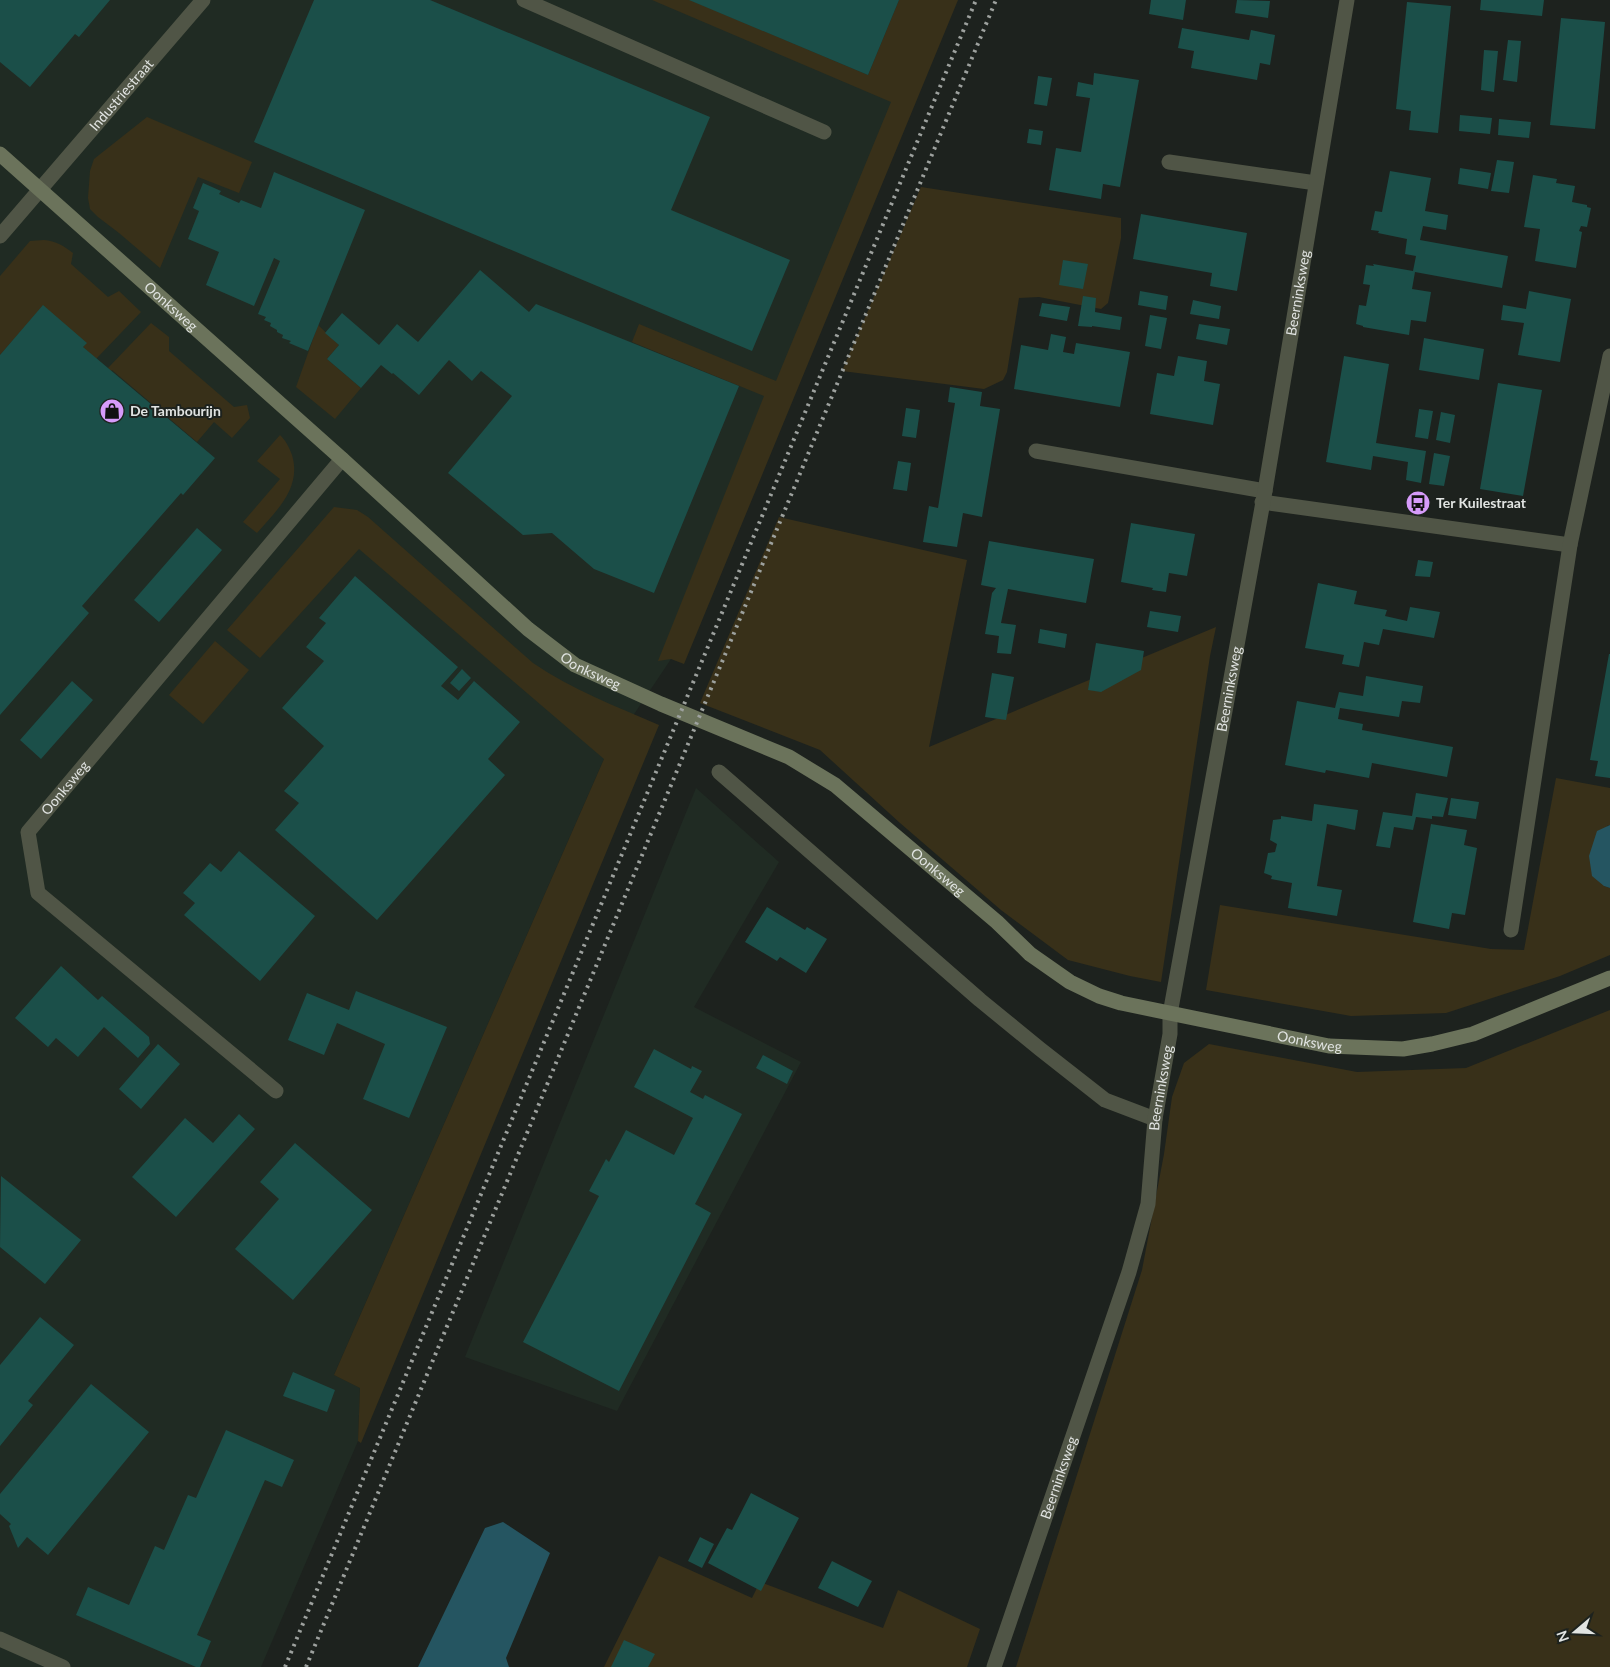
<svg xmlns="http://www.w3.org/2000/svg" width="1610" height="1667" font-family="Lato,sans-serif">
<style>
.built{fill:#202b23}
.green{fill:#383019}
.water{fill:#255561}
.building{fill:#1b4f49}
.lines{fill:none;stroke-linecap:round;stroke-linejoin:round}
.lane{stroke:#505546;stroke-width:15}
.street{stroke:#505546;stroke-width:15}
.secondary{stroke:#6b735b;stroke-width:15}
.rail{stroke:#9da19e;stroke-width:4;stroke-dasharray:2.5 5;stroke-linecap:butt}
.labels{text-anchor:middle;stroke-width:4;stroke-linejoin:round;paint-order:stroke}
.street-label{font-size:14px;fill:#e1e4e2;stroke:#1d221e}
.poi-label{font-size:14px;font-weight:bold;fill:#e1e4e2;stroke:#1d221e;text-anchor:start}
</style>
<rect width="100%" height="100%" fill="#1d221e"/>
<!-- built -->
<path class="built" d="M0 0H947L671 659 604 759 334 1375 360 1388 358 1441 261 1667H0Z
M696 788 779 862 694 1007 801 1062 617 1411 465 1357Z"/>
<!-- green -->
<path class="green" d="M652 0H690L868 75 899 0H958L684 664 671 659 658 661 764 396 632 342 639 324 776 381 891 102Z
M147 117 252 162 239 193 198 177 160 268 119 233 98 217 90 209 88 198 90 171 94 159Z
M921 187 1121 218V238L1108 303 1101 309 1039 297 1019 298 1007 372 1003 380 984 389 842 371Z
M44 240C56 241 64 246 73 253L71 264 108 297 119 291 141 312 96 359 83 347 86 343 43 306 0 355V276L30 241Z
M151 323 169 337V351L234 407 247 405 250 418 232 438 214 422 197 442 112 370 111 371 108 368Z
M318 325 339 345 327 359 361 388 335 419 296 387Z
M280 435C286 441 289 447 292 455 302 488 276 511 257 533L243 522 280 479 257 461Z
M334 507 357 510 368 517 533 663C573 690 615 706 659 725L361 1443 358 1441 360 1388 334 1375 604 759 359 549 260 658 227 630Z
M779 517 967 560 929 747 1216 627 1210 656 1161 982 1130 976 1068 960 1001 910 900 823 820 750 700 703Z
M215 641 249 670 203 724 169 695Z
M1556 778 1610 788V825L1607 826 1604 886 1610 888V955L1560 976 1446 1013 1351 1016 1206 990 1220 905 1491 949 1524 950Z
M1610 1010V1667H1016L1142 1270 1164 1154 1172 1097 1184 1063 1209 1044 1357 1072 1466 1068Z
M659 1556 752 1598 760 1582 883 1628 898 1590 980 1629 967 1667H604Z"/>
<!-- water -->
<path class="water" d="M1610 825V888L1604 886 1592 876 1589 856 1597 831Z
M503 1522 550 1553 506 1658 509 1667H418L485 1528Z"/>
<!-- building -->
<path class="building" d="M0 0H110L79 37 75 34 30 87 0 62Z
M314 0H430L710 117 671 210 790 260 752 351 254 142Z
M689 0H899L868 75Z
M1151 0H1186L1183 20 1149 14Z
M1237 0 1270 1 1268 18 1235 13Z
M1481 0H1544L1542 16 1480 10Z
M1407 2 1451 6 1438 133 1409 130 1411 111 1396 109Z
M1561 18 1605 22 1595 129 1550 125Z
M1182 28 1249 40 1251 30 1275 35 1270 65 1260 63 1257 80 1191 68 1194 51 1178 48Z
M1508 40 1521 41 1517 82 1503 80Z
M1484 50 1498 51 1494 92 1481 90Z
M1094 73 1139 80 1120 187 1103 184 1101 199 1049 190 1056 148 1081 152 1090 98 1076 96 1078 82 1093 85Z
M1038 76 1052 78 1047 106 1034 104Z
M1460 115 1492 118 1490 134 1459 131Z
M1499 119 1531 122 1529 138 1498 135Z
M1029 129 1043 131 1041 145 1027 143Z
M1497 160 1514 162 1509 193 1491 191Z
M1460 168 1491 173 1488 189 1458 184Z
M1390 171 1431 178 1425 211 1448 215 1446 230 1423 226 1420 240 1508 256 1502 288 1415 272 1412 289 1431 292 1426 322 1411 320 1409 335 1363 327V326L1356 324 1359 305 1366 306 1370 285 1363 284 1366 265 1374 266 1373 264 1413 271 1416 256 1405 254 1407 239 1378 233 1379 231 1371 230 1375 211 1382 212Z
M274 172 365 210 308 351 289 343 291 341 282 338 283 335 277 332V330L270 326 271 323 264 320 266 317 258 314 280 261 274 258 254 306 206 285 219 252 188 239 199 211 193 208 203 183 221 191 219 194 239 203 241 200 261 208Z
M1533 175 1557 179 1556 183 1575 186 1572 202 1587 205V207L1591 208 1587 227 1581 226 1579 231 1582 232 1576 268 1535 261 1540 229 1524 227Z
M1141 214 1247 233 1237 291 1210 286 1212 273 1133 259Z
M1063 260 1088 264 1083 289 1059 285Z
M480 270 529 312 536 304 739 386 654 593 594 569 552 533 523 535 448 473 512 396 481 371 472 381 449 360 419 395 393 373 392 374 381 365 361 388 327 359 339 345 325 333 342 313 379 345 397 324 418 342Z
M1140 291 1168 296 1166 310 1138 305Z
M1529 291 1571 299 1560 362 1518 355 1524 323 1501 320 1503 305 1526 309Z
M1083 296 1096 298 1095 312 1122 317 1120 330 1092 326V327L1078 326Z
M1193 300 1221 306 1219 319 1190 314Z
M1042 303 1070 307 1067 321 1039 316Z
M43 305 87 343 83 347 215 458 183 495 181 493 82 606 89 613 0 715V355Z
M1150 315 1167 318 1161 349 1145 346Z
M1199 324 1230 329 1227 345 1196 339Z
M1051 334 1066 337 1063 352 1074 354 1076 343 1130 352 1120 407 1014 389 1021 345 1048 350Z
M1424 338 1484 349 1479 380 1419 370Z
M1178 356 1207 361 1204 381 1220 384 1213 425 1150 414 1157 373 1174 376Z
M1344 356 1389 364 1376 443 1426 451 1421 483 1406 480 1408 462 1373 456 1371 470 1326 462Z
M1498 383 1542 390 1523 496 1480 489Z
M950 387 982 392 980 406 1000 409 982 517 963 513 957 547 923 542 929 506 938 508 955 403 948 402Z
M906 408 920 410 916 438 902 436Z
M1419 409 1433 411 1428 439 1415 437Z
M1441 412 1455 415 1450 443 1436 440Z
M1434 453 1450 456 1444 486 1429 484Z
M898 461 911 463 907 491 893 489Z
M1131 523 1195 534 1187 576 1169 573 1166 592 1152 590 1153 588 1121 582Z
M197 528 222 550 159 622 134 600Z
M989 541 1094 559 1086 603 1008 589 1001 623 1016 625 1011 654 997 653 999 636 985 634 992 593 996 588 981 585Z
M1418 560 1433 562 1430 577 1415 576Z
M355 576 458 667 441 686 458 700 474 681 520 722 488 759 505 775 377 920 275 830 299 803 284 791 324 746 282 708 324 661 306 647 326 623 319 618Z
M1318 583 1357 591 1354 604 1387 610 1385 616 1407 621 1410 607 1440 612 1434 638 1383 629 1379 645 1364 642 1359 667 1342 664 1344 655 1305 648Z
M1150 611 1181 616 1178 632 1147 627Z
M1040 629 1067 634 1065 648 1038 643Z
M1096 643 1144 651 1141 670 1101 692 1088 690Z
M1609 654H1610V778L1595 776 1598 761 1590 760Z
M462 669 471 678 459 691 450 683Z
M992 673 1014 677 1006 720 985 717Z
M1366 676 1423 686 1420 703 1402 701 1399 717 1340 708 1338 719 1363 724 1362 730 1453 747 1447 777 1372 763 1369 778 1326 770 1325 773 1285 765 1297 701 1335 708 1339 692 1363 696Z
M72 681 93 700 41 759 20 740Z
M1416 793 1448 798 1443 817 1432 816V819L1416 817 1413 830 1394 827 1390 848 1376 846 1383 812 1412 816Z
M1451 798 1479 802 1476 819 1448 815Z
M1314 804 1358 810 1355 830 1327 824 1317 886 1342 890 1337 916 1288 908 1292 883 1271 879 1272 876 1264 873 1268 853 1275 852 1277 844 1270 840 1273 820 1281 819V816L1312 821Z
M1431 824 1467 830 1464 845 1477 848 1465 915 1452 913 1449 929 1413 922Z
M239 851 315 916 260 981 184 915 195 903 183 893 210 863 221 872Z
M767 907 805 930 807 927 827 939 806 973 780 957 777 961 745 942Z
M61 966 98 1000 102 996 149 1037 150 1044 138 1058 104 1027 78 1057 56 1038 48 1047 15 1018Z
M356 991 447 1027 409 1118 363 1099 385 1044 337 1023 324 1055 288 1040 307 993 349 1010Z
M158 1044 180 1064 141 1109 119 1089Z
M654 1049 691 1069 692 1066 702 1071 690 1092 703 1099 705 1095 742 1114 695 1204 711 1213 619 1391 523 1342 599 1196 589 1191 606 1159 609 1162 626 1130 674 1155 693 1118 634 1087Z
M763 1055 793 1071 787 1084 756 1068Z
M239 1114 255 1129 176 1217 132 1177 185 1118 213 1143Z
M295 1143 372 1210 293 1300 235 1249 279 1199 260 1182Z
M1 1176 81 1240 45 1284 0 1247Z
M40 1317 74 1345 28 1401 33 1405 0 1446V1365Z
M293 1372 335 1390 327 1412 283 1396Z
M91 1384 149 1432 48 1555 27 1537 18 1548 9 1526 11 1524 0 1514V1494Z
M226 1430 294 1460 282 1487 265 1480 197 1635 211 1641 200 1667H196L76 1615 88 1587 129 1605 155 1546 164 1550 188 1495 196 1498Z
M751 1493 799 1518 761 1591 708 1563 727 1528 732 1530Z
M700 1537 714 1544 702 1568 688 1561Z
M832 1561 872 1581 858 1607 818 1588Z
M624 1640 655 1654 648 1667H611Z"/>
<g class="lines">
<!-- lane -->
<path class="lane" d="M524 0 824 132
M719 772 980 1000 1040 1049 1105 1100 1155 1119
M0 1639 63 1667"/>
<!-- street -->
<g class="street">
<path d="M1169 162 1316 183"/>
<path id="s1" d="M0 236 203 0"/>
<path d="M1036 451 1265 491"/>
<path d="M1262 502 1570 545"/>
<path d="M1511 930 1570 545 1610 356"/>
<path id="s2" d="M276 1091 38 893 28 832 342 459"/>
<path id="s3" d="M994 1667 1129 1272 1148 1204 1155 1119 1170 1034V1014L1265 491 1347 0"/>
</g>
<!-- secondary -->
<path class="secondary" id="s4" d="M0 154 342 459 528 629 575 665 661 704 789 757 835 785 997 922 1030 954 1070 982 1099 996 1121 1003 1329 1046 1403 1049 1432 1044 1473 1034 1610 978"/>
<!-- rail -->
<path class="rail" d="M285 1667 976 0
M306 1667 996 0"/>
</g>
<!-- icons -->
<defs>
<symbol id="shop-disc" viewBox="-11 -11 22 22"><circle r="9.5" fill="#d69bfa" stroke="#1d221e"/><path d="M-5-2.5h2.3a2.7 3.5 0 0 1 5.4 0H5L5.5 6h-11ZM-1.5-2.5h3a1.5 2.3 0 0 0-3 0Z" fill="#111"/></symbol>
<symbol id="bus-disc" viewBox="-11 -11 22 22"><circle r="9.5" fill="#d69bfa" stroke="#1d221e"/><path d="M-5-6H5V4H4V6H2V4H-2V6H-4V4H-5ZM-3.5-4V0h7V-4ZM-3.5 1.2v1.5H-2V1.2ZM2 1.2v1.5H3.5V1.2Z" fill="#111"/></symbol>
</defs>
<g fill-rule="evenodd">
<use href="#shop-disc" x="98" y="397" width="28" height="28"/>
<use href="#bus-disc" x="1404" y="489" width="28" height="28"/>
</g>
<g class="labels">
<!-- street labels -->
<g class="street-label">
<text dy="5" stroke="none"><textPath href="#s1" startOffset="186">Industriestraat</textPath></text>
<text dy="5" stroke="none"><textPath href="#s3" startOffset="1412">Beerninksweg</textPath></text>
<text dy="5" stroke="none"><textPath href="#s4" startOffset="229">Oonksweg</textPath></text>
<text dy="5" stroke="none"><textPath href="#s4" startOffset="786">Oonksweg</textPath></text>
<text dy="5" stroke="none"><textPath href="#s3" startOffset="1010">Beerninksweg</textPath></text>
<text dy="5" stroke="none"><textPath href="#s2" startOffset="429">Oonksweg</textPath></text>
<text dy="5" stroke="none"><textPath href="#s4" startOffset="1191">Oonksweg</textPath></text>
<text dy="5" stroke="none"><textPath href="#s4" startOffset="1611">Oonksweg</textPath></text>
<text dy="5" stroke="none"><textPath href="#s3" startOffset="605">Beerninksweg</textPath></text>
<text dy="5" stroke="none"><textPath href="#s3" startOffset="200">Beerninksweg</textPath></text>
</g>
<!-- poi labels -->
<g class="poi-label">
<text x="130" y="416">De Tambourijn</text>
<text x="1436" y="508">Ter Kuilestraat</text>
</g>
</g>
<!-- north arrow -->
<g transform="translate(1575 1632) rotate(251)" stroke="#1d221e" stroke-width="4" paint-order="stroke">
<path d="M0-4L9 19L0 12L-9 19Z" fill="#e1e4e2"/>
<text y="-8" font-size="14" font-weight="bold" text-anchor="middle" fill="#e1e4e2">N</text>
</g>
</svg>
